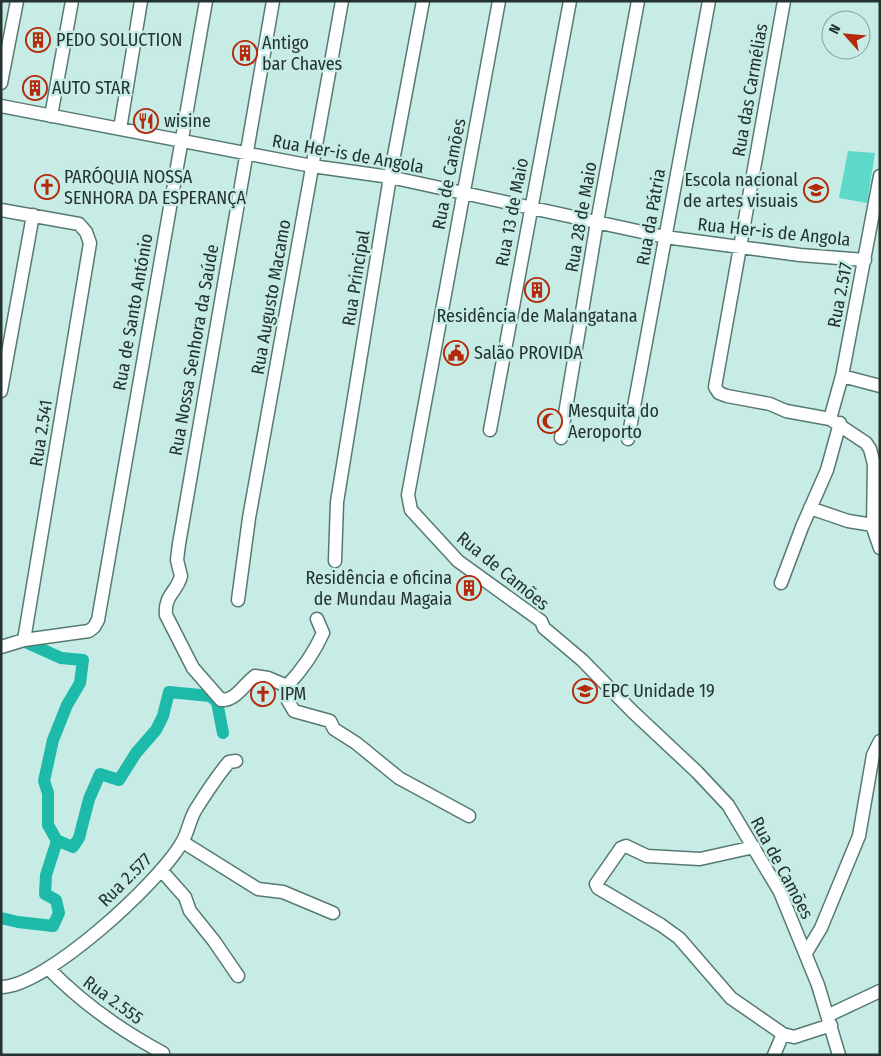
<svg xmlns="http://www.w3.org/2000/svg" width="881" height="1056" font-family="'Fira Sans Condensed',sans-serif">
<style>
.green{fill:#5cd9c8}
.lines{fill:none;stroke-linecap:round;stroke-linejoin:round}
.canal{stroke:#1ebaa9;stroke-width:12}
.minor-casing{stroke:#577973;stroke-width:15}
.minor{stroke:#fff;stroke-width:12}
.labels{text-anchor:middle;stroke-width:5;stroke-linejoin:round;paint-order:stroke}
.poi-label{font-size:18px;fill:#243230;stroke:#c7ebe5;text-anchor:start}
.street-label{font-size:18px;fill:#243230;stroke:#c7ebe5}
</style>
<rect width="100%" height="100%" fill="#c7ebe5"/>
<!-- green -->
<path class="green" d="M848 151 875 153 867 203 839 198Z"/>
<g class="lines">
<!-- canal -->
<path class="canal" d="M56 840 73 847 79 838 89 799 100 774 119 780 136 753 156 730 163 716 169 692 210 696 217 702 223 733
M1 918 18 922 53 926 59 913 56 900 45 894 46 875 57 841 48 825V793L44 781 53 740 67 705 80 683 83 660 61 658 21 640 22 637"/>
<defs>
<path id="minor" d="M273 1 179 544 177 560 181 576C177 592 164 595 166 615L193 668 221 700C236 701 244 684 255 676L268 678 287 686V699L294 711 330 721 334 729 356 743 399 778 469 816
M499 1 408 495 411 510 458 561 541 621 544 628 582 660 632 711 697 772 728 805 780 892 818 985 839 1055
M784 1 715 387 719 393 727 396 770 404 786 411 830 419 866 443 870 449 874 464 873 528 880 548
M1 83 17 1
M1 106 312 166 390 177 665 237 800 255 865 260
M51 116 72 1
M120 129 141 1
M1 210 79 224 86 232 90 243 24 640
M842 376 880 386
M1 391 33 215
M830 419 842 376 880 176
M490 430 570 1
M561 438 597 222 638 1
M628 439 709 1
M810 508 848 521 873 525
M335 561 337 502 390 177 423 1
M781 583 802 527 827 470 840 423
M238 600 249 518 342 1
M1 647 24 640 89 631 94 627 98 620 206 1
M287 686C302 670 314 653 323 633L317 619
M182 844H186L258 889 283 892 333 913
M754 847 700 859 647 856 626 846 621 848 596 884 598 888 661 925 679 938 731 998 783 1034 794 1037 831 1025
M161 870 185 897 190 911 214 941 238 976
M806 953 821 928 859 836 873 755 880 741
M48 968C82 1003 120 1030 163 1053
M1 987C46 987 158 883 181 844 188 834 189 820 196 809 206 793 217 776 229 762L236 761
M829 1015 880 991
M774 1055 783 1034"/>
</defs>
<!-- minor casing -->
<use href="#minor" class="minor-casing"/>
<!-- minor -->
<use href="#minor" class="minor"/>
</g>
<!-- icons -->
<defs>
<symbol id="building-ring" viewBox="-11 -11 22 22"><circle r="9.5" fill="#c7ebe5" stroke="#b42909" stroke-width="1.5"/><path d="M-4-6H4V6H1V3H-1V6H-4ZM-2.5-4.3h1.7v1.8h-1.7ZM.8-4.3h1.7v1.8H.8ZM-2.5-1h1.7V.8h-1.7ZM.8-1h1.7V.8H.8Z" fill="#b42909"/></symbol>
<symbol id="restaurant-ring" viewBox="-11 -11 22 22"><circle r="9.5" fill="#c7ebe5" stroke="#b42909" stroke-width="1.5"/><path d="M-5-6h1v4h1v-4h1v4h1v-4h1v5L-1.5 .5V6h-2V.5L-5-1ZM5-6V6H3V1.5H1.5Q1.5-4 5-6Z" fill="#b42909"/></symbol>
<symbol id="church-ring" viewBox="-11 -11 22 22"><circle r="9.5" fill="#c7ebe5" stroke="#b42909" stroke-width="1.5"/><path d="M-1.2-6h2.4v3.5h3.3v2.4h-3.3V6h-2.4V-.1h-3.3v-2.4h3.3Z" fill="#b42909"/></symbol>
<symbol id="university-ring" viewBox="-11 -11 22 22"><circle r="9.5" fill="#c7ebe5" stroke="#b42909" stroke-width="1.5"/><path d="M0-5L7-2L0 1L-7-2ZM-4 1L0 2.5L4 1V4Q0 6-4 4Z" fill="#b42909"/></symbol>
<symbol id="civic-ring" viewBox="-11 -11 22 22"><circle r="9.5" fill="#c7ebe5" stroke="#b42909" stroke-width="1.5"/><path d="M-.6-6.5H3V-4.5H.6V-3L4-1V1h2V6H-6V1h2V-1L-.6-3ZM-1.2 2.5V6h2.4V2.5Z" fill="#b42909"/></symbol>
<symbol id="mosque-ring" viewBox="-11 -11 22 22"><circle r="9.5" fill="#c7ebe5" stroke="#b42909" stroke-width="1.5"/><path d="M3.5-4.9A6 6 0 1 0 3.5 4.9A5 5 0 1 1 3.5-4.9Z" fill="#b42909"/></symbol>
<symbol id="school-ring" viewBox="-11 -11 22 22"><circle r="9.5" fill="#c7ebe5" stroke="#b42909" stroke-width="1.5"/><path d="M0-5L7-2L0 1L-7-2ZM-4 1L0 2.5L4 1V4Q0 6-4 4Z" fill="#b42909"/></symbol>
</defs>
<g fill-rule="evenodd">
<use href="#building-ring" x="24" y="26" width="28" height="28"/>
<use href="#building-ring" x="231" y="39" width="28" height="28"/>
<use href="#building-ring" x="21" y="74" width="28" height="28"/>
<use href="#restaurant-ring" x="132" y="107" width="28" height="28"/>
<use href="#church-ring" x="33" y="173" width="28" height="28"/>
<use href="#university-ring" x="802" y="176" width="28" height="28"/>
<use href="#building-ring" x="523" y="276" width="28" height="28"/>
<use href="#civic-ring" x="442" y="339" width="28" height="28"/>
<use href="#mosque-ring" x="536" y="407" width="28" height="28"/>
<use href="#building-ring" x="455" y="574" width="28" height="28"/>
<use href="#school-ring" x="571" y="677" width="28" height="28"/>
<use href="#church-ring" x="249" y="680" width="28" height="28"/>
</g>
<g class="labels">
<!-- poi labels -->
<g class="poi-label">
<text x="56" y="46">PEDO SOLUCTION</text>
<text x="262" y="49">Antigo<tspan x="262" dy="21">bar Chaves</tspan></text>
<text x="52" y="94">AUTO STAR</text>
<text x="164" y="127">wisine</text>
<text x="64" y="183">PARÓQUIA NOSSA<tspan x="64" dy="21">SENHORA DA ESPERANÇA</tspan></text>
<text x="798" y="186" text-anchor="end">Escola nacional<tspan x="798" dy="21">de artes visuais</tspan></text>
<text x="537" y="322" text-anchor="middle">Residência de Malangatana</text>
<text x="474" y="359">Salão PROVIDA</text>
<text x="568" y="417">Mesquita do<tspan x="568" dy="21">Aeroporto</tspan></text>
<text x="452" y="584" text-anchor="end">Residência e oficina<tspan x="452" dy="21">de Mundau Magaia</tspan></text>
<text x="602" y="697">EPC Unidade 19</text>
<text x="280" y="700">IPM</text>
</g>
<!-- street labels -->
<g class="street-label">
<text transform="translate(750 90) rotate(-80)" y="6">Rua das Carmélias</text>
<text transform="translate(348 154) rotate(10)" y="6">Rua Her-is de Angola</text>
<text transform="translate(449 174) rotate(-79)" y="6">Rua de Camões</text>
<text transform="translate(512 212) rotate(-79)" y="6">Rua 13 de Maio</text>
<text transform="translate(581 217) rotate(-80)" y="6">Rua 28 de Maio</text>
<text transform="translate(651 217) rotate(-80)" y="6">Rua da Pátria</text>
<text transform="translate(774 232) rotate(6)" y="6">Rua Her-is de Angola</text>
<text transform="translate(356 278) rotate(-81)" y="6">Rua Principal</text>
<text transform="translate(840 295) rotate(-79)" y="6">Rua 2.517</text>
<text transform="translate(271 297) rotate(-80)" y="6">Rua Augusto Macamo</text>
<text transform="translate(133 312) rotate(-80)" y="6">Rua de Santo António</text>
<text transform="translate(194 350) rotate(-80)" y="6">Rua Nossa Senhora da Saúde</text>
<text transform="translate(41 433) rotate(-81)" y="6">Rua 2.541</text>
<text transform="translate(503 571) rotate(39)" y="6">Rua de Camões</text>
<text transform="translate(782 868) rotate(62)" y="6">Rua de Camões</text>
<text transform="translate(125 880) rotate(-45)" y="6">Rua 2.577</text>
<text transform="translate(113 1000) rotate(36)" y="6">Rua 2.555</text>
</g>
</g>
<!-- border -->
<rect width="881" height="1056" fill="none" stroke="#243230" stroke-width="5"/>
<!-- north arrow -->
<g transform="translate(846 35) rotate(297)"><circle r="24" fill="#c7ebe5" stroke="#86a19d"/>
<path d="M0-4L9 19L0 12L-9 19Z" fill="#b42909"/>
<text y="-8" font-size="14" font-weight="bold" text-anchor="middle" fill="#243230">N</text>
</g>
</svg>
